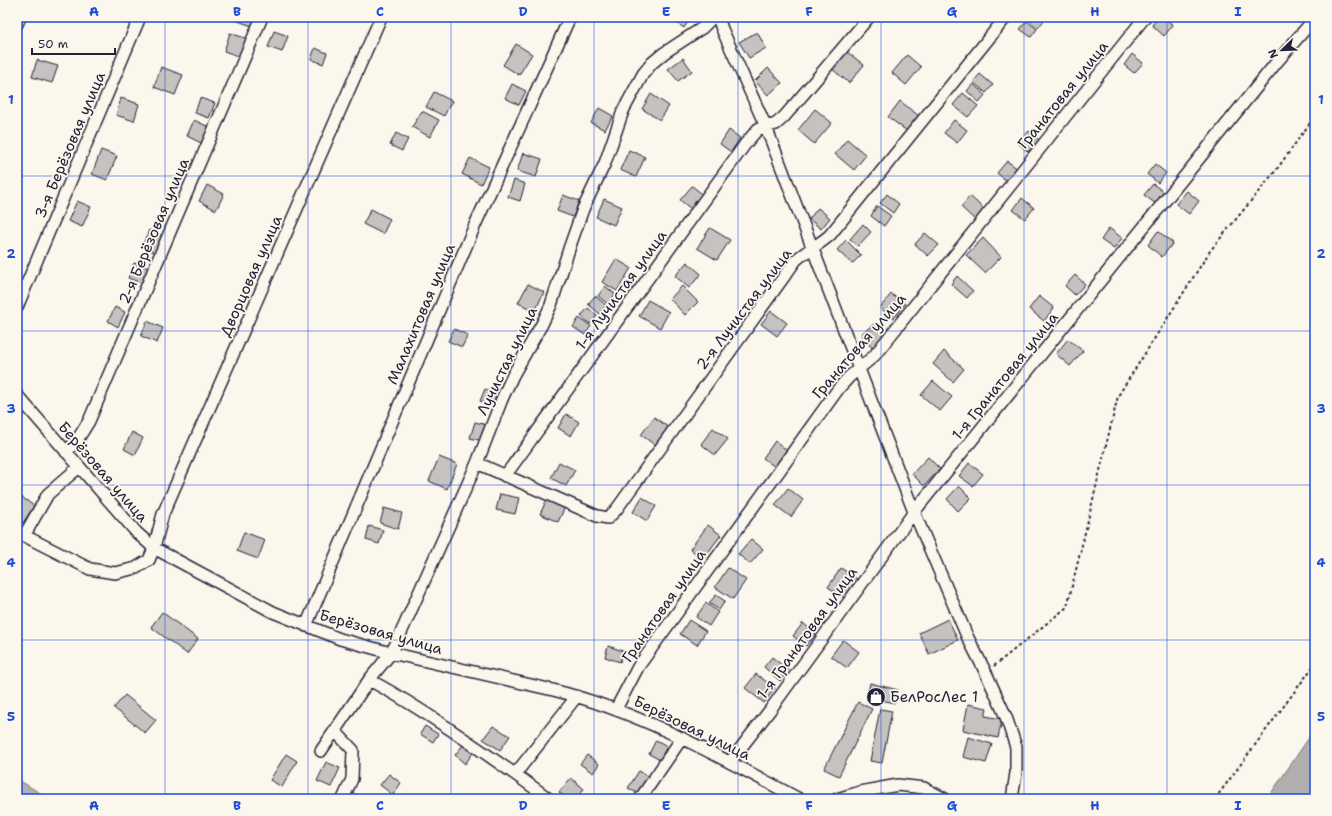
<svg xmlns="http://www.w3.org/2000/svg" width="1332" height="816" font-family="'Shantell Sans',sans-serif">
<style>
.water{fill:#b1aeb0;stroke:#787681}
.building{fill:#c6c2c0;stroke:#22223b}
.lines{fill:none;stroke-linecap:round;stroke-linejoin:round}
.street-casing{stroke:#22223b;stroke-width:14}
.path{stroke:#22223b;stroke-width:2;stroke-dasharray:3 3;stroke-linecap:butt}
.street{stroke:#fbf7ec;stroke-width:11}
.grid{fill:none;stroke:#1d4ed8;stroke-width:1;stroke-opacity:0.55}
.labels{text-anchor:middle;stroke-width:3.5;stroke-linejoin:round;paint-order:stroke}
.street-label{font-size:15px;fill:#22223b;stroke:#fbf7ec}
.poi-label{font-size:15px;fill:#22223b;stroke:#fbf7ec;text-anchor:start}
.neatline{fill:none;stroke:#1d4ed8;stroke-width:1.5}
.grid-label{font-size:13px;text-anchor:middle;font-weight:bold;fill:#1d4ed8}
</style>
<rect width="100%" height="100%" fill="#fbf7ec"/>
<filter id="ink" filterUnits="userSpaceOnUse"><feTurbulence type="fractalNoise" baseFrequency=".025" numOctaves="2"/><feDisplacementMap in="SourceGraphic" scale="8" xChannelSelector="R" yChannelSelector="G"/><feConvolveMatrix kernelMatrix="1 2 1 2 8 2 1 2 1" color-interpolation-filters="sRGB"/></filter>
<g filter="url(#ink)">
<!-- water -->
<path class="water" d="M1315 729V799H1267Z
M17 779 50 799H17Z"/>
<!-- building -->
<path class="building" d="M236 17H256L252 26 235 20Z
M672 17H691L684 28 671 19Z
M1028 17H1042L1045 19 1038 28 1027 18Z
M1159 17H1163L1173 25 1164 36 1152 25Z
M1027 21 1037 29 1031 37 1020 29Z
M274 31 288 36 282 52 268 47Z
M757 32 766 48 749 58 739 42Z
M230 33 248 39 241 57 224 51Z
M516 44 532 54 519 75 503 65Z
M315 48 327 53 323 64 311 59Z
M846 51 864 65 849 83 832 69Z
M1132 54 1143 63 1134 73 1124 65Z
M907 55 921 67 906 85 892 73Z
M683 58 692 71 678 81 668 69Z
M37 60 58 66 52 83 32 77Z
M161 67 183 75 175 95 154 87Z
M768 68 782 83 768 95 755 81Z
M980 74 993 85 986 93 973 82Z
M512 84 526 91 519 105 505 98Z
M973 84 985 95 979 102 967 91Z
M434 92 452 101 444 116 426 107Z
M963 93 978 106 968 117 953 105Z
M651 94 669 106 660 120 642 109Z
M121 98 139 104 134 121 116 115Z
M200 98 215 103 209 118 195 113Z
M900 101 919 116 907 131 888 117Z
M599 108 613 116 605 130 591 123Z
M815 109 832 123 814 144 798 130Z
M422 111 439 120 430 137 412 127Z
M194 120 211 128 203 144 187 136Z
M954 120 967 130 957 143 944 133Z
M729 130 740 138 731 152 720 144Z
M1029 131 1039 140 1028 152 1018 143Z
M396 133 408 139 402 151 390 145Z
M847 139 866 155 854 170 835 154Z
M101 150 117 156 107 180 92 174Z
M629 150 645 157 636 177 620 170Z
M523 153 542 159 536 177 517 171Z
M470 158 489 167 481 184 462 174Z
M1007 161 1018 169 1008 182 997 173Z
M1155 164 1166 173 1158 183 1147 174Z
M514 180 525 184 520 201 508 197Z
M1153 184 1165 193 1156 204 1144 195Z
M207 185 224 194 216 210 199 201Z
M692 186 702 194 691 209 680 200Z
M1187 191 1199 201 1189 214 1176 204Z
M887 194 899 204 893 213 880 203Z
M563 195 579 201 573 217 557 211Z
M970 196 985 210 976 221 961 207Z
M1022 198 1034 208 1025 219 1013 210Z
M604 199 622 207 614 225 596 217Z
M77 201 91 207 82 227 68 221Z
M877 206 891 216 884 226 871 216Z
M818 208 830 218 821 229 809 219Z
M371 209 390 219 383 234 363 224Z
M863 224 871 232 858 246 850 239Z
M710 228 730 240 717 260 697 248Z
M1109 228 1122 238 1114 249 1101 240Z
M149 230 165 237 158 254 142 246Z
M1158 231 1173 243 1162 257 1148 245Z
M925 233 939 245 928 256 915 244Z
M983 238 1001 257 985 273 966 255Z
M846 240 861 255 852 264 837 250Z
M616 259 631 268 617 291 602 282Z
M687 262 701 274 689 288 675 276Z
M134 263 149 268 144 284 128 278Z
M1075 275 1085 284 1075 295 1065 286Z
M957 276 973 291 967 298 951 284Z
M528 284 544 292 535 311 518 303Z
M605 286 615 294 608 304 598 296Z
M682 286 698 302 685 315 670 299Z
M891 294 905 304 894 318 880 308Z
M595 296 606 305 600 314 588 304Z
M1039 296 1054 308 1044 321 1029 309Z
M648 300 669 312 660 328 639 316Z
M115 307 125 312 118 327 108 321Z
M588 308 597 316 590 324 581 316Z
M771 311 787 323 777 336 761 324Z
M579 318 591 326 585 335 573 327Z
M147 321 163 328 157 343 141 336Z
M874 324 885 338 872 348 861 334Z
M454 329 468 335 462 347 448 341Z
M1068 339 1083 351 1070 366 1056 354Z
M944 351 964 369 953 382 933 364Z
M933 381 952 397 940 411 921 395Z
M485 389 499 395 494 408 480 401Z
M566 414 579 422 571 436 558 428Z
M654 417 668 427 655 445 641 435Z
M475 422 487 425 483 441 470 438Z
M713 428 728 439 715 455 701 444Z
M132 432 143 438 135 455 124 449Z
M775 441 788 451 775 467 763 458Z
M439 457 457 464 447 489 429 481Z
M928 457 940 469 924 486 912 474Z
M559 462 575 470 566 486 551 478Z
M969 463 983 474 973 486 959 476Z
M959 486 971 498 958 511 947 499Z
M788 488 803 500 791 517 775 505Z
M500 494 519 498 515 514 496 510Z
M19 495 34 506 23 523 17 519V499Z
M642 497 656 506 647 521 633 512Z
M547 499 565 507 558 522 540 514Z
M384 508 402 513 398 529 380 523Z
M708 525 721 535 703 559 690 549Z
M369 526 383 530 379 544 366 540Z
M244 532 265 540 258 559 237 551Z
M751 539 763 549 750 564 738 554Z
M728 568 746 580 733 599 715 587Z
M841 568 857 579 844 598 828 587Z
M716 595 725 601 719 610 709 603Z
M706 603 718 612 709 626 696 617Z
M162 612 198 639 187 654 151 627Z
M948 619 958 640 929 654 919 633Z
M689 620 706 631 697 645 680 634Z
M803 623 816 634 806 646 793 636Z
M843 640 859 652 847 668 831 656Z
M608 646 623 651 620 662 605 657Z
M772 657 788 670 780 681 764 667Z
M756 674 775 688 764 703 745 688Z
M870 683 898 690 895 703 867 697Z
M125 695 156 720 145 733 114 708Z
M858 702 872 709 839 776 824 769Z
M968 704 987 708 985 716 1002 719 998 738 963 730Z
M880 709 892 711 882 763 870 761Z
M425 726 438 734 433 742 420 734Z
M493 726 510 736 500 750 483 739Z
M968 737 992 744 986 763 963 757Z
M656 740 667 746 660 760 649 754Z
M463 745 473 753 465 764 455 755Z
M286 754 297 761 282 787 270 780Z
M587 755 599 764 593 773 580 764Z
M326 762 340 768 331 787 317 781Z
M639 771 648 776 637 793 628 788Z
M389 774 401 783 393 795 380 785Z
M571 778 584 789 576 799H567L559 792Z
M353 793 364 799H350Z"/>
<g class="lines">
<defs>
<path id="street" d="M718 17 722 29 766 127 914 512 967 636 986 673 1006 717 1016 747V773L1012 799
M17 24 20 17
M17 307 140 17
M17 395 137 533 154 548 273 612 340 639 391 653 553 690C641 712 720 757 799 799
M66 452 76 442 89 421 262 17
M477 463 597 516 608 518 616 510 796 260C807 250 819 245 830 235L1006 17
M505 476 746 143 758 129 776 124 784 117 869 17
M17 532 90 569 115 573 136 568 149 560 154 548 163 514 381 17
M24 536 48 494 79 467
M306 626 475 225 570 17
M369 680C397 694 422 711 448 728 482 751 516 774 549 799
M616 709 638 667 839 388 849 377 874 356 1145 17
M335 731 353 750 352 779 343 799
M321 751 369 680 391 653 396 644 477 463 502 399 513 375 542 324 551 305 570 246 583 209 605 163 623 111 643 74 652 63 664 53 702 28 713 17
M730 762 770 710 914 512 1276 63 1315 18
M516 773 577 696
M640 799 682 738
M837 799 860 792 898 785 924 788 945 799"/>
</defs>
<!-- street casing -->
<use href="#street" class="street-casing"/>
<!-- path -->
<path class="path" d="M994 666 1067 607 1118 396 1210 251 1277 169 1315 116
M1215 799 1315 664"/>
<!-- street -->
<use href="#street" class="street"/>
</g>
</g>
<!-- grid -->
<path class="grid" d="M165 17V799M308 17V799M451 17V799M594 17V799M738 17V799M881 17V799M1024 17V799M1167 17V799M17 176H1315M17 331H1315M17 485H1315M17 640H1315"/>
<!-- icons -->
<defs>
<symbol id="shop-disc" viewBox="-11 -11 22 22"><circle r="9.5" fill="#22223b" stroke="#fbf7ec"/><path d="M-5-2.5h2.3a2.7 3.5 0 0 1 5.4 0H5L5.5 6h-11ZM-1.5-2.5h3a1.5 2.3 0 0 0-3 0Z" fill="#fff"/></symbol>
</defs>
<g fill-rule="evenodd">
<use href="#shop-disc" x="865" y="686" width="22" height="22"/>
</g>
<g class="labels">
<!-- street labels -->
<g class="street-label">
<text transform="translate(1063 95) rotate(-51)" y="5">Гранатовая улица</text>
<text transform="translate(70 145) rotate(-67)" y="5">3-я Берёзовая улица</text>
<text transform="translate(154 231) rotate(-67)" y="5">2-я Берёзовая улица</text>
<text transform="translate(251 276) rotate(-66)" y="5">Дворцовая улица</text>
<text transform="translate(621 290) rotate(-54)" y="5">1-я Лучистая улица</text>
<text transform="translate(744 309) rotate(-53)" y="5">2-я Лучистая улица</text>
<text transform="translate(421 314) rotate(-67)" y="5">Малахитовая улица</text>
<text transform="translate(859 346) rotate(-49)" y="5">Гранатовая улица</text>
<text transform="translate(507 361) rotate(-64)" y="5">Лучистая улица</text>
<text transform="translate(1005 376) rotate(-51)" y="5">1-я Гранатовая улица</text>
<text transform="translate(103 472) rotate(49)" y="5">Берёзовая улица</text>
<text transform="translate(664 606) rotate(-55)" y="5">Гранатовая улица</text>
<text transform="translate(381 632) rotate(16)" y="5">Берёзовая улица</text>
<text transform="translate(807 633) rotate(-54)" y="5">1-я Гранатовая улица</text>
<text transform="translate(692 728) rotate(26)" y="5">Берёзовая улица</text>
</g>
<!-- poi labels -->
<g class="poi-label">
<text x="890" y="702">БелРосЛес 1</text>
</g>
</g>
<!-- margin -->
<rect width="1332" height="816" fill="none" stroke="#fbf7ec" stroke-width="44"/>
<!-- north arrow -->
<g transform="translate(1282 50) rotate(247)" stroke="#fbf7ec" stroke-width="3" paint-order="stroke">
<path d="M0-3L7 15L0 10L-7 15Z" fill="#22223b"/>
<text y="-6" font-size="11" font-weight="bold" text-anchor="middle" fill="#22223b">N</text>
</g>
<!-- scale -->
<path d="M32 48v6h83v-6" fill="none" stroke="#22223b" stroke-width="2"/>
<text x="38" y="48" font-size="12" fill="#22223b" stroke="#fbf7ec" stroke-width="3" paint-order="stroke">50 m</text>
<rect x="22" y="22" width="1288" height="772" class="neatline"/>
<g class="grid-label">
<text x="94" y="16">A</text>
<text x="237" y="16">B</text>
<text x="380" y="16">C</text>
<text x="523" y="16">D</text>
<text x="666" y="16">E</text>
<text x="809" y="16">F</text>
<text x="952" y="16">G</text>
<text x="1095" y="16">H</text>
<text x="1238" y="16">I</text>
<text x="11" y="104">1</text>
<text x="1321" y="104">1</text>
<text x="11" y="258">2</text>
<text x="1321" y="258">2</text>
<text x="11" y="413">3</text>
<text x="1321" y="413">3</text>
<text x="11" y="567">4</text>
<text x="1321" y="567">4</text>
<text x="11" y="721">5</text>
<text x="1321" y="721">5</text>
<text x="94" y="810">A</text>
<text x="237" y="810">B</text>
<text x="380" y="810">C</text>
<text x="523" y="810">D</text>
<text x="666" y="810">E</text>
<text x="809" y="810">F</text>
<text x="952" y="810">G</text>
<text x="1095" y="810">H</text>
<text x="1238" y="810">I</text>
</g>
</svg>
